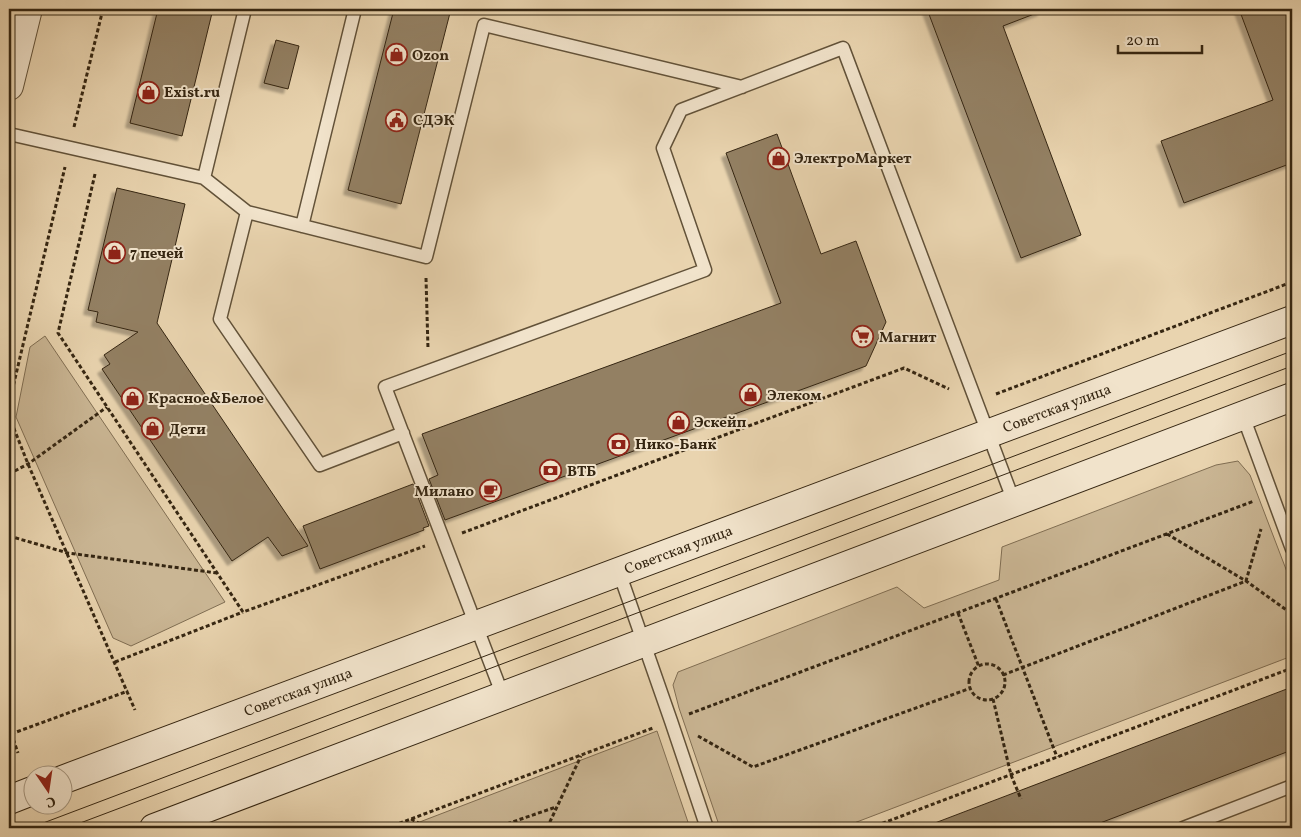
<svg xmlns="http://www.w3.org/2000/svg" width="1301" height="837" font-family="Vollkorn,serif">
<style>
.green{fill:#cab694;stroke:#806e53}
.building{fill:#938064;stroke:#352612;filter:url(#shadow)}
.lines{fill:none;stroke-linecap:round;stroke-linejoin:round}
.service-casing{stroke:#625239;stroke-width:15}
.tertiary-casing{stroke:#625239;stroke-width:30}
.secondary-casing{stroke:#352612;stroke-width:30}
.path{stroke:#352612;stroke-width:3;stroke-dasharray:4 2.5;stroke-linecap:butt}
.service{stroke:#f1e3cb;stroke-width:12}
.tertiary{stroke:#f1e3cb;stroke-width:28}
.secondary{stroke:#f1e3cb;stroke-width:28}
.tram{stroke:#352612;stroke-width:1}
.labels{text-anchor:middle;stroke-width:4;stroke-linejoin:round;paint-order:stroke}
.poi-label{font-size:15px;font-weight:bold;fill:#352612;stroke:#f1e3cb;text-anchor:start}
.street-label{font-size:15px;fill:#352612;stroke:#f1e3cb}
</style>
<defs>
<filter id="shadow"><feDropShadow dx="-4.5" dy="4.5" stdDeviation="1" flood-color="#0004"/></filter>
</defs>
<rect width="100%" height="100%" fill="#e9d4af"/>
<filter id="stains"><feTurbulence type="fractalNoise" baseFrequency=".004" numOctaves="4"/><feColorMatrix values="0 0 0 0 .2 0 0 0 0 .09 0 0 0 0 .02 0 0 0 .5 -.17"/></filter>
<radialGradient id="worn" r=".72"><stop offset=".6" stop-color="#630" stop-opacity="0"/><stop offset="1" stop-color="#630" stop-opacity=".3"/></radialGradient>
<!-- green -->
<path class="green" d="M45 336 225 602 131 646 113 638 16 417 30 347Z
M1238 461 1250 475 1292 585V656L841 828H720L679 708 673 685 678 672 897 587 924 608 999 580 1002 547 1216 465Z
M657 731 690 828H404Z"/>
<!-- building -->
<path class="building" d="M158 9H213L182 136 130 123Z
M394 9H451L401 204 348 190Z
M927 9H1041L1042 11 1003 26 1081 235 1021 258Z
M1239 9H1292V163L1184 203 1161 141 1273 100Z
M276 40 299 46 288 89 264 83Z
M777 134 821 254 856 241 886 322 866 366 445 520 429 479 438 475 422 434 781 303 726 153Z
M117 188 185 204 157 323 308 546 282 556 268 537 232 561 102 369 110 364 104 355 138 332 96 322 98 312 88 310Z
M413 484 429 526 423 528 424 530 320 569 303 526Z
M1292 687V750L1087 828H927V826Z"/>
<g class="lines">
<defs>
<path id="service" d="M9 134 204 178 247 212 426 257 484 25 742 87
M204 178 245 9
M247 212 220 319 320 465 403 433
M302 226 355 9
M1243 416 1292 549
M619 572 671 721 707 828
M503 696 385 387 705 270 663 148 681 110 843 48 1014 502
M1183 828 1292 786"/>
<path id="tertiary" d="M9 86 28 9"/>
<g id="secondary">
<path id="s1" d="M62 780 1292 320"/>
<path d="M9 800 32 791"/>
<path d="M154 828 1292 397"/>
</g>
</defs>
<!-- service casing -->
<use href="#service" class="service-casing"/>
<!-- tertiary casing -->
<use href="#tertiary" class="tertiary-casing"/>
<!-- secondary casing -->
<use href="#secondary" class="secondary-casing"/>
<!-- path -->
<path class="path" d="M74 127 103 9
M95 174 58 333 243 612 425 546
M426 278 428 349
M996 394 1292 282
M9 404 65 167
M9 416 28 464 135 710
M9 474 28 464 107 407
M462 533 904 368 949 389
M1167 534 1246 581 1292 614
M9 536 68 553 217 573
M996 599 1057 757
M958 613 979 667
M115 662 243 612
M969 682a18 18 0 1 1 36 0a18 18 0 1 1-36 0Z
M1003 675 1246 581 1261 529
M993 699 1011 775 1021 799
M689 714 1254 501
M9 727 18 753
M11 734 128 691
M698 736 753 767 971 688
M411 819 428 828
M387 828 653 728
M495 828 556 807
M547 828 581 756
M870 828 1292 668"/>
<!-- service -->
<use href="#service" class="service"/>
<!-- tertiary -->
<use href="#tertiary" class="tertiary"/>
<!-- secondary -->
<use href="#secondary" class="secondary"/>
<!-- tram -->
<path class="tram" d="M30 828 1292 351
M67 828 1292 366"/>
</g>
<!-- icons -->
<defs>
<symbol id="shop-ring" viewBox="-11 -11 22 22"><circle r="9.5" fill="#f1e3cb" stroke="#8f2418" stroke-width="1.5"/><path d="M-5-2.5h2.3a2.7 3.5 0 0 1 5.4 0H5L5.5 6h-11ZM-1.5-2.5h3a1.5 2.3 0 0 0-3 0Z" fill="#8f2418"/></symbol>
<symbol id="civic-ring" viewBox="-11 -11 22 22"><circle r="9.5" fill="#f1e3cb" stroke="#8f2418" stroke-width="1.5"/><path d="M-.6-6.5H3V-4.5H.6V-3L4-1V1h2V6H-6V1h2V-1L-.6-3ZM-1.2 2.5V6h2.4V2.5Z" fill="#8f2418"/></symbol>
<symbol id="supermarket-ring" viewBox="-11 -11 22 22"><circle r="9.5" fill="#f1e3cb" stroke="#8f2418" stroke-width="1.5"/><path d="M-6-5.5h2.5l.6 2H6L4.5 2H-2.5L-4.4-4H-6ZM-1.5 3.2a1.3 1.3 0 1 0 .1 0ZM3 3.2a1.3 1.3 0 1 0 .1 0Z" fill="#8f2418"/></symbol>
<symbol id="bank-ring" viewBox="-11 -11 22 22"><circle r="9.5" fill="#f1e3cb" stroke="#8f2418" stroke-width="1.5"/><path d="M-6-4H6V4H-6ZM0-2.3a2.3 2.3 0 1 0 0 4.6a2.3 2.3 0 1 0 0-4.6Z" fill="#8f2418"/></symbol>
<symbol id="cafe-ring" viewBox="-11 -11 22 22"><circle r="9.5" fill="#f1e3cb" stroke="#8f2418" stroke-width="1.5"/><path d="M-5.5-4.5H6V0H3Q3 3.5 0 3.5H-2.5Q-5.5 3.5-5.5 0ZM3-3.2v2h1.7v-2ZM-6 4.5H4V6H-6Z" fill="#8f2418"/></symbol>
</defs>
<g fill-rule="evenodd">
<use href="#shop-ring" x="384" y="42" width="25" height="25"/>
<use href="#shop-ring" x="136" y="80" width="25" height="25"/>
<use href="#civic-ring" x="384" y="108" width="25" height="25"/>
<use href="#shop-ring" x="766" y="146" width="25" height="25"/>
<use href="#shop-ring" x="102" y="240" width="25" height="25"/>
<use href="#supermarket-ring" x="850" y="324" width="25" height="25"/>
<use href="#shop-ring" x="738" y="382" width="25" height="25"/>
<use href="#shop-ring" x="120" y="386" width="25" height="25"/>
<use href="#shop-ring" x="666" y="410" width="25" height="25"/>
<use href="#shop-ring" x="140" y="416" width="25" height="25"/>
<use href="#bank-ring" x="606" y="432" width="25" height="25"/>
<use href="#bank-ring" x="538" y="458" width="25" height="25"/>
<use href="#cafe-ring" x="478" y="478" width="25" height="25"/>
</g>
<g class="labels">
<!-- poi labels -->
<g class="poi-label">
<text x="412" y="60">Ozon</text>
<text x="164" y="97">Exist.ru</text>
<text x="413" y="125">СДЭК</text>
<text x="794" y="163">ЭлектроМаркет</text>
<text x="130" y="258">7 печей</text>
<text x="879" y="342">Магнит</text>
<text x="767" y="400">Элеком</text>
<text x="148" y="403">Красное&amp;Белое</text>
<text x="694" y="427">Эскейп</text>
<text x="169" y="434">Дети</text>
<text x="635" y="449">Нико-Банк</text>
<text x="567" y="476">ВТБ</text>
<text x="474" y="496" text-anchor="end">Милано</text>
</g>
<!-- street labels -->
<g class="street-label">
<text dy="5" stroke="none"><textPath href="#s1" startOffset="1062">Советская улица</textPath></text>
<text dy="5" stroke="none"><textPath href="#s1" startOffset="658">Советская улица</textPath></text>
<text dy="5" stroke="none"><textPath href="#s1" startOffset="252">Советская улица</textPath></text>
</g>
</g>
<!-- margin -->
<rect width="1301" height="837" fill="none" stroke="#e9d4af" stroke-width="30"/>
<rect x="10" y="10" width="1281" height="817" fill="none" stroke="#352612" stroke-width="2.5"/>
<rect x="15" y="15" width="1271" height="807" fill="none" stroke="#352612"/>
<!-- north arrow -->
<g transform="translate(48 790) rotate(167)"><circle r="24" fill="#f1e3cb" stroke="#a69781"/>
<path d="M0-4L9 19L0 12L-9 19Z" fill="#8f2418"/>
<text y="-8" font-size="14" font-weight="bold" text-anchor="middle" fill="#352612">С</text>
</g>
<!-- scale -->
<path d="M1118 45v8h84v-8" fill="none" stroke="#352612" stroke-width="2.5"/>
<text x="1126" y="45" font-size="15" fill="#352612" stroke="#f1e3cb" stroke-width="4" paint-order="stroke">20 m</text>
<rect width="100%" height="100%" filter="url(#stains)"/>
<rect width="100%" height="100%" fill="url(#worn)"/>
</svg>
